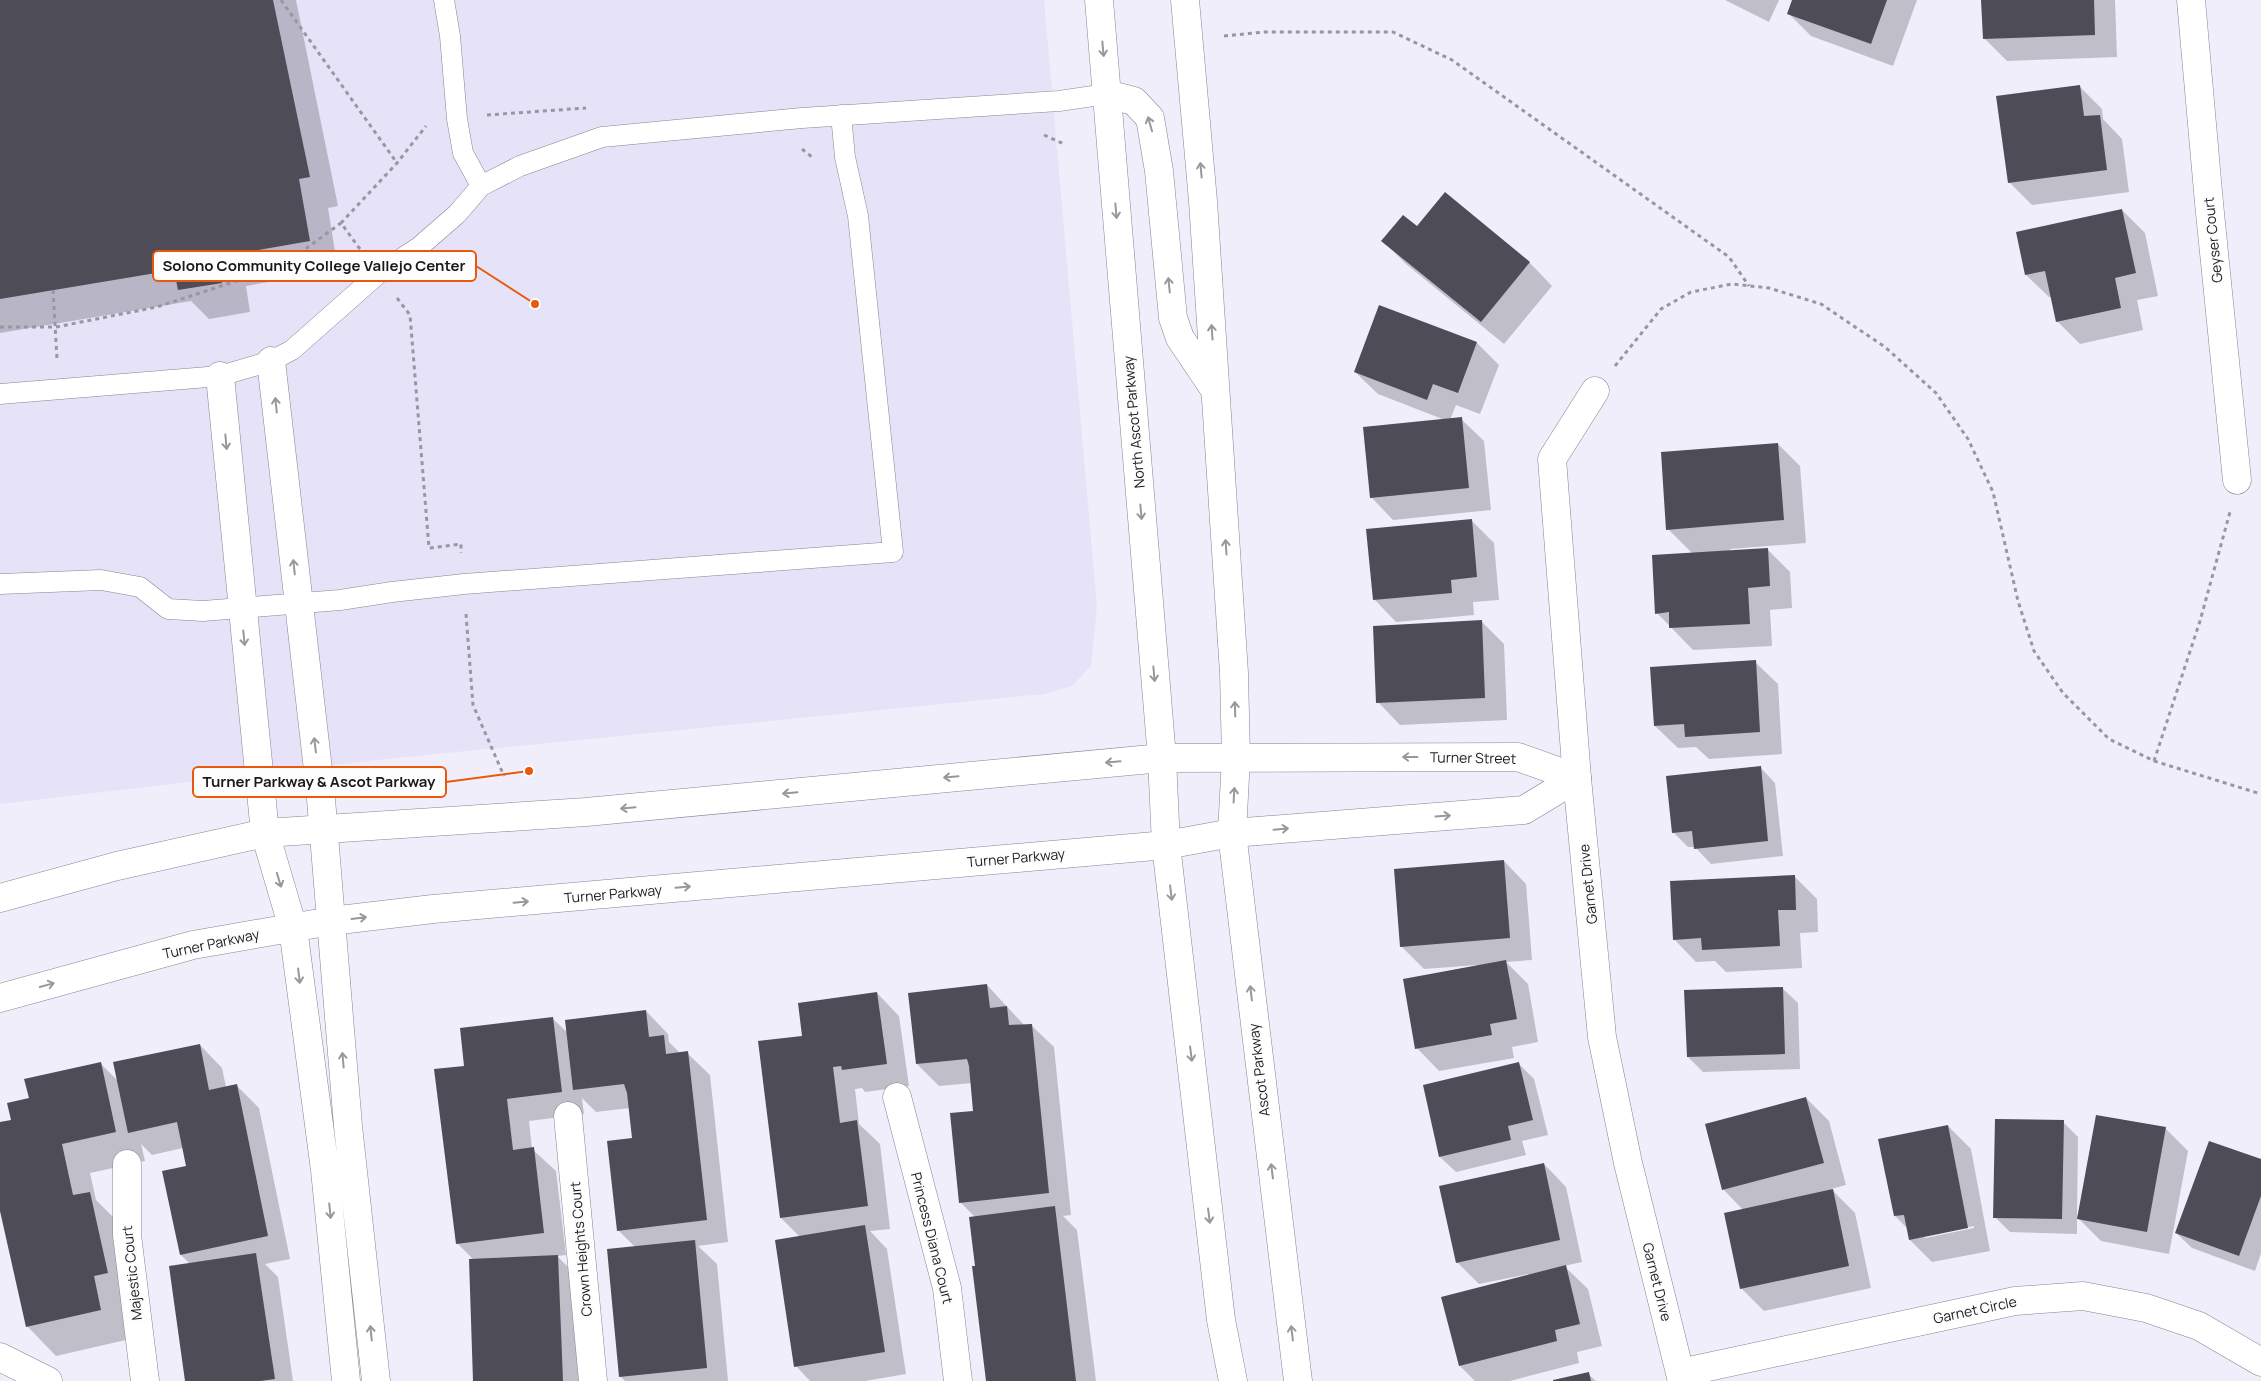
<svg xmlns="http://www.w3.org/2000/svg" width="2261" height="1381" font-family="Manrope,sans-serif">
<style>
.built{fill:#e6e3f8}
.shadow{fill:#0003;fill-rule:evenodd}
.building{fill:#4d4c57}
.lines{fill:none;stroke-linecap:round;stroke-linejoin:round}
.service-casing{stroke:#868490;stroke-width:21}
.minor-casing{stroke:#868490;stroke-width:29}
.tertiary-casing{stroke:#868490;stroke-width:29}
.secondary-casing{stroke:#868490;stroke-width:29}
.path{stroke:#9897a0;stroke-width:3;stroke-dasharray:4 4;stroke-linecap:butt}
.service{stroke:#fff;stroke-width:20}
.minor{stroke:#fff;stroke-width:28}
.tertiary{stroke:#fff;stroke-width:28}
.secondary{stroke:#fff;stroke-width:28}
.oneway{stroke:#98989a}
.labels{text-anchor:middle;stroke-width:5;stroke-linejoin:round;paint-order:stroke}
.street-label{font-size:14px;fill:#1a191e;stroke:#fdfdfd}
.leader{fill:none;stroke:#e8590c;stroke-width:2}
.callout-dot{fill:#e8590c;stroke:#fdfdfd;stroke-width:2}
.callout{fill:#fdfdfd;stroke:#e8590c;stroke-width:2}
.callout-label{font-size:15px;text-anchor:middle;font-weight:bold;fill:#1a191e}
</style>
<rect width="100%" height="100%" fill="#f0eefb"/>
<!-- built -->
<path class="built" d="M0 0H1044L1097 607 1091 666 1072 686 1044 694 386 759 0 804Z"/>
<!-- shadow -->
<path class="shadow" d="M0 0H296L338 206 328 208 338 270 246 286 250 312 209 319 191 301 0 333Z
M1725 0H1779L1769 22Z
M1794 0H1917L1893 66 1811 36 1789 14Z
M1983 0H2115L2117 57 2007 61 1984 38Z
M2079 86 2102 109 2103 119 2122 139 2129 192 2032 205 2009 182Z
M1445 194 1530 263 1552 286 1504 344 1406 264 1383 241 1417 228Z
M2122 210 2145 233 2158 296 2137 300 2143 330 2080 344 2057 321 2052 297H2049L2026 275 2017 233Z
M1477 343 1499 365 1480 414 1456 405 1450 420 1461 419 1484 441 1491 510 1393 520 1371 497 1445 420 1378 394 1355 372Z
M1778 444 1800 466 1806 543 1730 549V551L1767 549 1790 572 1792 608 1770 610 1772 646 1693 650 1657 613 1692 553 1668 529Z
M1471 520 1494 543 1499 600 1473 602 1474 615 1396 622 1374 599Z
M1481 621 1504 644 1507 720 1400 725 1378 702Z
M1755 662 1778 684 1782 754 1709 759 1696 747 1678 748 1655 726Z
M1760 767 1775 783 1783 856 1711 864 1695 847H1688L1673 832Z
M1504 861 1526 884 1532 960 1506 962 1528 984 1538 1042 1512 1047 1514 1058 1439 1071 1417 1048 1477 965 1424 969 1401 946Z
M1794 876 1817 899 1818 932 1800 933 1802 968 1726 972 1715 961 1696 962 1674 939Z
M987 985 1024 1025H1031L1054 1047 1071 1215 1063 1216 1077 1230 1096 1381H987L976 1267V1218L960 1202 975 1112 972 1083 939 1086 917 1064Z
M1782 988 1798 1003 1800 1069 1703 1072 1688 1057Z
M877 993 899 1016 909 1086 865 1092 862 1088 855 1089 859 1124 880 1144 890 1229 870 1231 887 1249 906 1374 865 1381H810L796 1366 800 1237 781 1218 803 1037Z
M646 1011 668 1034 669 1042 680 1053H687L710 1075 728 1242 698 1246 717 1264 728 1381H625L620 1376 636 1248 618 1230 633 1139 630 1108 596 1112 582 1098 584 1114 529 1121 532 1149 556 1171 566 1255 557 1256 580 1279 584 1381H474V1260L457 1243 465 1067 552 1018 568 1033Z
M200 1045 222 1068 226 1087 236 1085 259 1108 290 1259 265 1264 278 1277 293 1381H187L190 1264 181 1255 187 1167 183 1148 152 1155 141 1144 145 1161 90 1173 96 1200 118 1222 130 1339 56 1356 27 1326 0 1205V1124L12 1121 30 1099 100 1063 118 1081Z
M1519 1064 1534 1079 1548 1135 1522 1141 1526 1155 1456 1172 1440 1157Z
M1806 1098 1829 1121 1846 1185 1831 1189 1855 1213 1871 1288 1764 1311 1742 1289 1725 1214 1743 1210 1723 1189Z
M2063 1122 2078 1137 2077 1216 2165 1128 2188 1151 2169 1254 2101 1241 2077 1217V1234L2010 1232 1995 1217Z
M1948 1126 1971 1149 1990 1251 1932 1262 1910 1240 1908 1229 1895 1216ZM1974 1226V1228L1925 1238 1923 1236Z
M2261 1161V1253L2255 1271 2192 1248 2176 1233Z
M1544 1164 1566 1187 1582 1262 1564 1266 1588 1289 1602 1346 1577 1352 1579 1363 1510 1381H1475L1460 1366 1529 1276 1528 1274 1479 1284 1457 1262Z
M1588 1374 1596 1381H1556Z"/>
<!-- building -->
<path class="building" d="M0 0H273L310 177 299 179 310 241 218 257 222 283 178 290 174 270 0 299Z
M1792 0H1887L1871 44 1787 14Z
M1981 0H2094L2095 35 1983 39Z
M2080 85 2084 116 2100 115 2107 170 2008 183 1996 96Z
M1445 192 1530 262 1481 322 1381 241 1403 215 1417 226Z
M2122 209 2136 273 2115 278 2121 308 2056 322 2045 271 2025 275 2016 232Z
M1379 305 1477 342 1458 393 1433 384 1427 400 1354 372Z
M1462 417 1469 488 1370 498 1363 427Z
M1778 443 1784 520 1666 530 1661 452Z
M1472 519 1477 577 1451 580 1452 593 1373 600 1366 529Z
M1768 548 1770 586 1748 588 1750 624 1669 628V612L1655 614 1652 555Z
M1482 620 1485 698 1376 703 1373 626Z
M1756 660 1760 732 1685 737 1684 724 1654 726 1650 667Z
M1761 766 1768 841 1694 849 1692 831 1672 833 1666 776Z
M1504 860 1510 938 1400 947 1394 869Z
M1795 875 1796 910H1778L1780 946 1702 950 1701 938 1673 940 1670 881Z
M1506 960 1517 1019 1490 1024 1492 1035 1415 1049 1403 979Z
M987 984 990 1008 1007 1006 1009 1025 1032 1024 1049 1193 959 1203 950 1113 973 1111 969 1066 967 1059 916 1064 908 993Z
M1783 987 1785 1054 1687 1057 1684 990Z
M877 992 887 1064 842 1070 841 1066 833 1067 840 1123 857 1120 868 1206 780 1218 758 1041 802 1036 798 1003Z
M646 1010 649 1037 664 1035 666 1054 688 1051 707 1220 617 1231 607 1141 632 1138 627 1093 624 1084 573 1090 565 1020Z
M553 1017 562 1092 507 1099 513 1150 534 1147 544 1233 456 1244 434 1069 464 1066 460 1028Z
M200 1044 209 1090 237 1084 268 1236 180 1255 162 1171 186 1166 177 1122 128 1133 113 1062Z
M101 1062 116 1132 62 1144 73 1195 90 1192 108 1273 94 1276 101 1310 26 1327 0 1211V1122L11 1120 7 1103 29 1098 24 1079Z
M1519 1062 1533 1120 1508 1126 1511 1140 1439 1157 1423 1085Z
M1806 1097 1824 1163 1722 1190 1705 1124Z
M2096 1115 2166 1127 2147 1232 2077 1219Z
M1995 1119 2064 1120 2062 1219 1993 1218Z
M1948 1125 1968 1228 1909 1240 1904 1215 1894 1216 1878 1139Z
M2209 1141 2261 1159V1196L2239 1256 2175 1233Z
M1544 1163 1560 1240 1456 1263 1439 1186Z
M1833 1189 1849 1266 1740 1289 1724 1213Z
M1055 1206 1076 1381H986L972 1266H975L969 1217Z
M865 1225 885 1352 794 1367 775 1240Z
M695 1240 707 1368 619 1377 607 1249Z
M256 1253 275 1379 260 1381H185L169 1266Z
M558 1255 563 1381H473L469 1259Z
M1566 1265 1580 1324 1555 1330 1557 1341 1459 1366 1441 1297Z
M1589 1372 1591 1381H1553V1380Z"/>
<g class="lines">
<defs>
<path id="service" d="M481 186 520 166 602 137 802 118 1059 101 1107 94
M0 394 220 376 271 361 292 350 378 274 419 247 457 214 481 186 463 153 457 119 450 36 444 0
M0 584 101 580 140 587 168 609 203 611 340 600 392 592 464 584 893 552 858 216 845 157 841 115"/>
<path id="minor" d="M2191 0 2209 203 2237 480
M271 361 320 787 348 1126 376 1381
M220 376 265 833 293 928 325 1170 346 1381
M1595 391 1552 459 1577 778 1602 1037 1628 1163 1682 1381
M897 1097 947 1288 958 1381
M568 1116 593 1381
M127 1164V1235L145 1381
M0 1357 48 1381
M1680 1373 2015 1301 2083 1296 2146 1308 2199 1326 2261 1362"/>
<path id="tertiary" d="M0 898 117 866 265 833 586 812 1162 758 1518 757 1577 778
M0 998 193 945 331 921 433 909 1166 845 1232 833 1524 810 1577 778"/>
<path id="secondary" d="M1099 0 1162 758 1166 845 1221 1320 1233 1381
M1185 0 1203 201 1234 673 1236 758 1232 833 1298 1381
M1107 94 1134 101 1150 118 1159 171 1173 318 1180 338 1215 390"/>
</defs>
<!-- service casing -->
<use href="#service" class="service-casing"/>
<!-- minor casing -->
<use href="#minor" class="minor-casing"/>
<!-- tertiary casing -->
<use href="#tertiary" class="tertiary-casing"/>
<!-- secondary casing -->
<use href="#secondary" class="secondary-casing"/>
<!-- path -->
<path class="path" d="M281 0 397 163
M1224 36 1264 32H1393L1452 60 1729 257 1749 286
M487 115 586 108
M1044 135 1064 144
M802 149 812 157
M360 249 341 223 397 163 426 126
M53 290 57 359
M397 298 410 315 429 548 461 544V553
M0 327H56L157 307 282 266 341 223
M1615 366 1661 309 1691 292 1732 284 1769 288 1821 304 1885 347 1936 393 1968 439 1993 492 2018 601 2034 651 2063 693 2109 739 2154 761 2261 794
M466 614 473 705 504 776
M2154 761 2200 621 2230 512"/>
<!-- service -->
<use href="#service" class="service"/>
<!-- minor -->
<use href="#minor" class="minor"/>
<!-- tertiary -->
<use href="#tertiary" class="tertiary"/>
<!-- secondary -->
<use href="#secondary" class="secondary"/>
</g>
<!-- one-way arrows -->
<defs><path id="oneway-shaft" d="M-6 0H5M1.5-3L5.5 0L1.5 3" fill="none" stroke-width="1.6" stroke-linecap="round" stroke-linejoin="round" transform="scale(1.25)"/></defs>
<g class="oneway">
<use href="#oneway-shaft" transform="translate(1103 49) rotate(85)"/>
<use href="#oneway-shaft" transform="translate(1150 124) rotate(-106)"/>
<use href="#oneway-shaft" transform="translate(1201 170) rotate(-95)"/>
<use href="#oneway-shaft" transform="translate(1116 211) rotate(85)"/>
<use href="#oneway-shaft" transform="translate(1169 285) rotate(-96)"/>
<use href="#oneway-shaft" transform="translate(1212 332) rotate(-94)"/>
<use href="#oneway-shaft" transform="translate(276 405) rotate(-96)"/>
<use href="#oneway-shaft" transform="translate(226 442) rotate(85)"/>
<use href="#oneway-shaft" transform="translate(1141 512) rotate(85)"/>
<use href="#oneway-shaft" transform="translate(1226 547) rotate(-94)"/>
<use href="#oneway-shaft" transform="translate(294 567) rotate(-96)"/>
<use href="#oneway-shaft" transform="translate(244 638) rotate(84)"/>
<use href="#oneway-shaft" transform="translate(1154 674) rotate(85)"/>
<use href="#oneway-shaft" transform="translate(1235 709) rotate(-92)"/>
<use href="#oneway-shaft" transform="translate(315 745) rotate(-97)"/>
<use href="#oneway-shaft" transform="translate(1410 757) rotate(180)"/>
<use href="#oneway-shaft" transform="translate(1113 762) rotate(175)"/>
<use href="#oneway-shaft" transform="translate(951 777) rotate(175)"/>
<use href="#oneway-shaft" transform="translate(790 793) rotate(175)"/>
<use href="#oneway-shaft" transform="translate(1234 795) rotate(-87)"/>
<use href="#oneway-shaft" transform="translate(628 808) rotate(175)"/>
<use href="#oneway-shaft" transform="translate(1443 816) rotate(-4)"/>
<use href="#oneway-shaft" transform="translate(1281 829) rotate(-5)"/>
<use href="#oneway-shaft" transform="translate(279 880) rotate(73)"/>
<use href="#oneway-shaft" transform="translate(683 887) rotate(-5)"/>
<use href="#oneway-shaft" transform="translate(1171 893) rotate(83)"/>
<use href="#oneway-shaft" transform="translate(521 902) rotate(-5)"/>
<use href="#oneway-shaft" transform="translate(359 918) rotate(-7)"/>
<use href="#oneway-shaft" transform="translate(299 976) rotate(83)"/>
<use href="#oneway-shaft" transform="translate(47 985) rotate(-15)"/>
<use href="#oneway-shaft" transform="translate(1251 993) rotate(-97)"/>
<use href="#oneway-shaft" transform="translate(1191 1054) rotate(83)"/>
<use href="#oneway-shaft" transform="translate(343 1060) rotate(-95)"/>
<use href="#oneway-shaft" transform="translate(1272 1171) rotate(-97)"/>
<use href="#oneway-shaft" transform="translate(330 1211) rotate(84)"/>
<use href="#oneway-shaft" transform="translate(1209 1216) rotate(83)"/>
<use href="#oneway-shaft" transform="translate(371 1333) rotate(-96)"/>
<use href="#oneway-shaft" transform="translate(1292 1333) rotate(-97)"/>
</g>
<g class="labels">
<!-- street labels -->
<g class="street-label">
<text transform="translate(2213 240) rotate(-96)" y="5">Geyser Court</text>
<text transform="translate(1134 422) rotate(-95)" y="5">North Ascot Parkway</text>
<text transform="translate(1473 758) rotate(1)" y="5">Turner Street</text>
<text transform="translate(1016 858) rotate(-5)" y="5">Turner Parkway</text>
<text transform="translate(1588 884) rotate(-96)" y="5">Garnet Drive</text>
<text transform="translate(613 894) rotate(-5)" y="5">Turner Parkway</text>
<text transform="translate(211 944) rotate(-12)" y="5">Turner Parkway</text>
<text transform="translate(1259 1070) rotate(-97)" y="5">Ascot Parkway</text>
<text transform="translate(932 1238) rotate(76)" y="5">Princess Diana Court</text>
<text transform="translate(581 1249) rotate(-95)" y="5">Crown Heights Court</text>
<text transform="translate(132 1273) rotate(-96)" y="5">Majestic Court</text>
<text transform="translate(1657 1282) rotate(76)" y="5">Garnet Drive</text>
<text transform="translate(1975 1310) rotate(-12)" y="5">Garnet Circle</text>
</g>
</g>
<!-- callouts -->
<path class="leader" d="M535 304L476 266M529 771L446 782"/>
<g class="callout-dot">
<circle cx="535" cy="304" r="5"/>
<circle cx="529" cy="771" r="5"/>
</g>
<g class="callout">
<rect x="153" y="251" width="323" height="30" rx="5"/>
<rect x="193" y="767" width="253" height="30" rx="5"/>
</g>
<g class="callout-label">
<text x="314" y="271">Solono Community College Vallejo Center</text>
<text x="319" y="787">Turner Parkway &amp; Ascot Parkway</text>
</g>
</svg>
